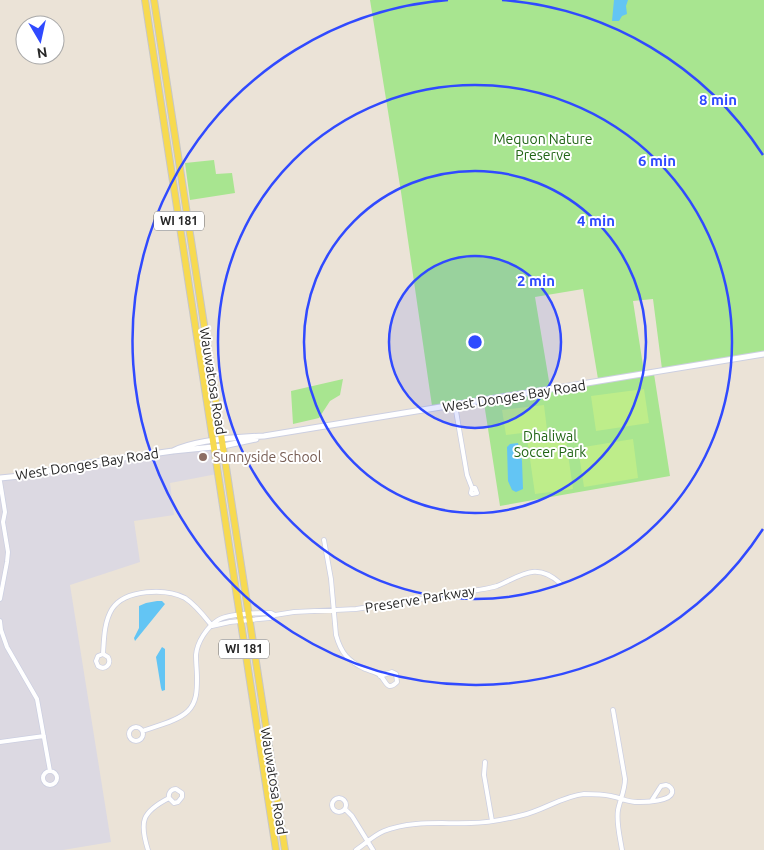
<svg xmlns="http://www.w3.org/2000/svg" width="764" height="850" font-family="Ubuntu,sans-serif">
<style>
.industrial{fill:#dcd9e2}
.green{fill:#a8e590}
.pitch{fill:#beed8a}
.water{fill:#63c5f4}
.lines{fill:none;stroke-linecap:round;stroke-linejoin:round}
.minor-casing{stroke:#cccfe1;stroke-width:5.5}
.tertiary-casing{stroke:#cccfe1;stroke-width:7}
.primary-casing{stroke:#c7c7c7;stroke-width:8}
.minor{stroke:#fff;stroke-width:4}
.tertiary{stroke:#fff;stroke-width:5}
.primary{stroke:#f7da50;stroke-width:6}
.ring{fill:none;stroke:#304aff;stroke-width:2.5}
.education-dot{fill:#8d6e63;stroke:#fff;stroke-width:2}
.labels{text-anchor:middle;stroke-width:4;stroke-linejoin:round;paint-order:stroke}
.shield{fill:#fff;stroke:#686868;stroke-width:1}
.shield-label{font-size:12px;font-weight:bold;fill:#272727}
.park-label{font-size:14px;fill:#216515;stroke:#fff}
.street-label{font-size:14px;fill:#272727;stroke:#fff}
.education-label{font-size:14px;fill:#785e54;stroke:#fff;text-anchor:start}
.centre{fill:#304aff;stroke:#fff;stroke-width:2.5}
.ring-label{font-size:15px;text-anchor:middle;font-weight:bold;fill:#304aff;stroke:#fff;stroke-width:4;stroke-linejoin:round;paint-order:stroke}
</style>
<rect width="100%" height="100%" fill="#ebe3d7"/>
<!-- industrial -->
<path class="industrial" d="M212 441 217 474 170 483 174 515 134 521 140 562 70 585 111 842 63 850H0V478L89 465Z"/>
<!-- green -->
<path class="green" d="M370 0H764V352L662 369 653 299 633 301 644 372 598 379 583 289 535 297 550 387 432 406 401 192Z
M214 160 216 174 232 173 235 193 190 200 185 163Z
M654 374 670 476 500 506 484 403Z
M343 379 340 395 330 401 319 418 293 424 291 391Z"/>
<!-- pitch -->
<path class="pitch" d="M644 389 649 423 596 431 591 396Z
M544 405 547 430 506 435 502 410Z
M565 433 573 489 535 494 527 438Z
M633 439 638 478 584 487 578 448Z"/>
<!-- water -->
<path class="water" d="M614 0H628L626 6 627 14 622 16 619 21H612Z
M518 443 522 461 523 489 516 492 512 490 508 481 507 447 510 444Z
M157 601H162L165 604 135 641 134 638 139 628V606L146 603Z
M162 647 165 649V690L162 691 161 688 156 657Z"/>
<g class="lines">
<defs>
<path id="minor" d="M455 405 467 475 472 488 471 493 472 494 477 493 475 488H472
M0 481 5 512 3 522 8 552 7 562 0 599
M324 540 331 579 336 635C341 653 348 661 365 669 370 671 376 672 380 675 386 681 387 692 397 682L396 674 392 672 380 676
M0 621 1 630 7 647 37 699 50 771
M212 626 230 622 270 618 275 615 294 612 356 609 478 590C484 589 491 588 497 586 521 576 536 561 560 583
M103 654 108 657C112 664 105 671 98 666L96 661 98 656 103 654C104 639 104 622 112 609 125 589 166 588 185 598 196 605 204 616 212 626
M613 710 625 779C625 790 620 800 618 810 616 823 620 837 622 850
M129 734a7 7 0 1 1 14 0a7 7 0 1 1-14 0Z
M143 731C156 726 178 721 188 711 197 702 197 690 197 678 197 671 196 663 196 655 197 642 207 627 218 620 228 614 258 613 271 613L275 615
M0 742 44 736
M485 762 484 775 492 821
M43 778a7 7 0 1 1 14 0a7 7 0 1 1-14 0Z
M332 805a7 7 0 1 1 14 0a7 7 0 1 1-14 0Z
M345 809 352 816 373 850
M148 850C139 821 142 812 169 798 168 793 171 789 176 789L182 793V797L178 802 174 803 169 798
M356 850C365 844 374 835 384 831 411 820 442 824 471 823 488 823 507 819 523 815 544 810 563 796 584 794 593 794 602 794 611 796 621 798 630 803 640 802 647 802 670 801 672 793 673 789 670 786 666 785L661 786 652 800"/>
<path id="tertiary" d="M173 451C195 440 239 437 264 436L764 354
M0 478 20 476 88 463 173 451 223 446 256 439"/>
<path id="primary" d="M145 0 276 850
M154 0 285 850"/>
</defs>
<!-- minor casing -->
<use href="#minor" class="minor-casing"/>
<!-- tertiary casing -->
<use href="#tertiary" class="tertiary-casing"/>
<!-- primary casing -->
<use href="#primary" class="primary-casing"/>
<!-- minor -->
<use href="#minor" class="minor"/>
<!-- tertiary -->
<use href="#tertiary" class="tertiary"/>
<!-- primary -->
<use href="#primary" class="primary"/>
</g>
<!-- distance rings -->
<circle cx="475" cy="342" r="86" fill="#304aff" fill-opacity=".12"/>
<g class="ring">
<circle cx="475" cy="342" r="86"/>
<circle cx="475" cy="342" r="171"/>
<circle cx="475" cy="342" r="257"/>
<path d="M763 529A343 343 0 1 1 448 0M502 0A343 343 0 0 1 763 155"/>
</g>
<!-- markers -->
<circle class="education-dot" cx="203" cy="457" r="5"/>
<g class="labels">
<!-- shield labels -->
<g class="shield">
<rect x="154" y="211.5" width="50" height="19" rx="4"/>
<rect x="219" y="639.5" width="50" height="19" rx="4"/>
</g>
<g class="shield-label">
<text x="179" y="225">WI 181</text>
<text x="244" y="653">WI 181</text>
</g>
<!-- park labels -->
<g class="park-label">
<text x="543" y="144">Mequon Nature<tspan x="543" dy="16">Preserve</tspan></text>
<text x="550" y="441">Dhaliwal<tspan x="550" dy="16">Soccer Park</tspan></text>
</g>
<!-- street labels -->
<g class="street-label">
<text transform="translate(213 381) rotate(81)" y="5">Wauwatosa Road</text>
<text transform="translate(514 396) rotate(-9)" y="5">West Donges Bay Road</text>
<text transform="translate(87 464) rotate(-9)" y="5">West Donges Bay Road</text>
<text transform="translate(420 599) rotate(-9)" y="5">Preserve Parkway</text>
<text transform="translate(274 781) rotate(81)" y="5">Wauwatosa Road</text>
</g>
<!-- education labels -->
<g class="education-label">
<text x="213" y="462">Sunnyside School</text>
</g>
</g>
<circle cx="475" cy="342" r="8" class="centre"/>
<g class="ring-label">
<text x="718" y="105">8 min</text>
<text x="657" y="166">6 min</text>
<text x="596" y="226">4 min</text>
<text x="536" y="286">2 min</text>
</g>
<!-- north arrow -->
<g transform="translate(40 40) rotate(171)"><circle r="24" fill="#ffffff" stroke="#a9a9a9"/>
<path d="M0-4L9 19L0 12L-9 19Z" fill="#304aff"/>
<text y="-8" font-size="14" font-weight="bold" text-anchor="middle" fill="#272727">N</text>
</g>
</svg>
